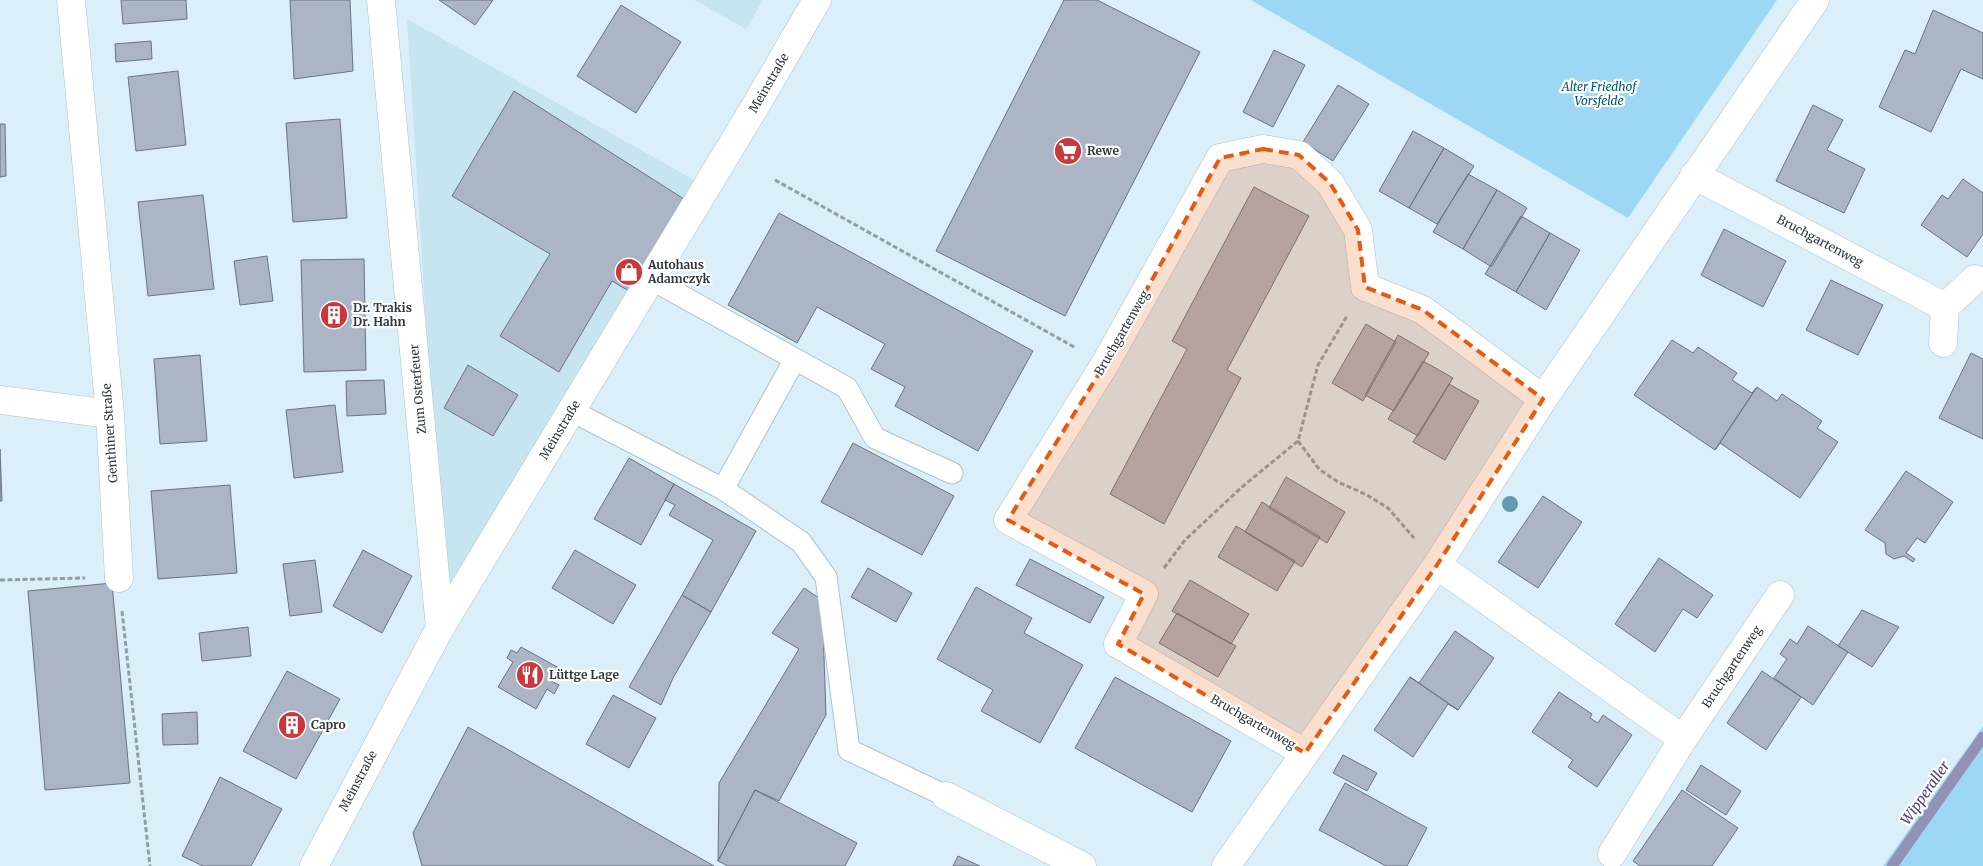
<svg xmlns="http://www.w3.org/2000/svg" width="1983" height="866" font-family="Merriweather,serif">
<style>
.built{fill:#c7e4f1}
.green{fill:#9cd8f3}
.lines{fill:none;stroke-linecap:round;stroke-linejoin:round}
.stream{stroke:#9392b6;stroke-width:11}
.building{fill:#abb5c5;stroke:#6a7382}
.service-casing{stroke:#aec2cb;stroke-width:23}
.minor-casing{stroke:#aec2cb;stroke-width:29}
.tertiary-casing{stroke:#aec2cb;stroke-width:29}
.path{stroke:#909fa6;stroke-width:3;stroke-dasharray:5 2.5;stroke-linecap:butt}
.service{stroke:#fff;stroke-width:21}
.minor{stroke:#fff;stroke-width:28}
.tertiary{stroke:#fff;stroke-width:28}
.tree{fill:#639bae}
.marked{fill:#e8590c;fill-opacity:0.2;stroke:#e8590c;stroke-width:4;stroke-dasharray:10 6;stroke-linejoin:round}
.labels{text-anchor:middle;stroke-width:4.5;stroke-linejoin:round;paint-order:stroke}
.street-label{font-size:12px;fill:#30383c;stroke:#fff}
.park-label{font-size:12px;font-style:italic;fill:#015671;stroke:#fff}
.poi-label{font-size:12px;font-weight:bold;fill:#30383c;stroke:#fff;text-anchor:start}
.water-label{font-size:14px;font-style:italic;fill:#4a3d7c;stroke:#fff}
</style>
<rect width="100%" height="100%" fill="#daeff9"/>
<!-- built -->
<path class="built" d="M694 0H763L746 29Z
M407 19 705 186 446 640Z"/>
<!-- green -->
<path class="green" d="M1251 0H1777L1628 218Z
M1983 726V866H1883Z"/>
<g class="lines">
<!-- stream -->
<path class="stream" d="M1892 866 1983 737"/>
</g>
<!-- building -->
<path class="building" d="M121 0H186L187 19 123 24Z
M290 0H350L353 71 294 79Z
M439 0H493L475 25Z
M1064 0H1097L1200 52 1065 316 936 251Z
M621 5 681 42 636 113 577 76Z
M1933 10 1983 33V79L1961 69 1931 132 1879 107 1905 50 1915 54Z
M151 41 152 59 116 62 115 44Z
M1274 50 1305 65 1273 127 1243 112Z
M178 71 186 145 136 151 128 77Z
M1338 85 1369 104 1333 161 1303 142Z
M514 91 684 199 634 294 612 281 559 372 500 336 550 254 452 196Z
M1813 105 1843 120 1827 150 1865 169 1844 213 1776 181Z
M340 119 347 218 293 222 286 123Z
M0 124H5L6 176 0 177Z
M1413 131 1444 148 1409 208 1379 191Z
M1444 148 1474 166 1437 224 1409 208Z
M1468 174 1497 190 1463 249 1433 232Z
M1963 179 1983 193V234L1967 257 1921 225 1942 195 1948 199Z
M1254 187 1309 216 1227 370 1241 378 1164 524 1110 494 1187 349 1172 341Z
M1497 190 1527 208 1492 266H1490L1463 249Z
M203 195 214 289 148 296 138 202Z
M779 213 1033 351 978 451 895 406 905 387 871 369 885 344 817 307 797 343 728 305Z
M1521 216 1550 233 1516 292 1485 274Z
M1724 229 1786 261 1763 307 1701 275Z
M1550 233 1580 250 1546 310 1516 292Z
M267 256 273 301 240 305 234 261Z
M364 259 366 370 304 372 301 260Z
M1831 280 1883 305 1858 355 1806 330Z
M1366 324 1396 342 1363 401 1332 383Z
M1398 335 1429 353 1394 411 1365 395Z
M1672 340 1693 353 1698 347 1737 373 1732 380 1752 393 1757 387 1715 450 1634 395Z
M1971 353 1983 359V439L1939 418Z
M200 355 207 441 160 444 154 359Z
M1423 361 1453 378 1418 436 1388 419Z
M468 365 518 395 493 436 444 408Z
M384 380 386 414 347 416 346 381Z
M1449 384 1479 401 1445 460 1413 442Z
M1757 387 1777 401 1782 394 1822 421 1817 428 1838 442 1800 498 1720 443 1715 450Z
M335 405 343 472 294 478 286 410Z
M853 443 954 496 922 555 821 502Z
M0 449 2 501H0Z
M629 458 674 484 641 545 594 519Z
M1906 471 1953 502 1925 543 1917 538 1906 553 1915 559 1913 562 1904 556 1894 559 1886 554 1885 543 1865 530Z
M1286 477 1345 512 1327 543 1269 508Z
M674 484 756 531 711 612 682 595 713 540 669 515 675 505 665 500Z
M230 485 237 573 158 579 151 491Z
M1543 496 1582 522 1538 588 1498 562Z
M1262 502 1320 537 1302 567 1245 532Z
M1236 526 1295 561 1277 591 1218 557Z
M363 550 412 576 382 633 333 606Z
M575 550 636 585 613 624 552 588Z
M1659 558 1713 595 1697 618 1683 609 1655 652 1615 624Z
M1030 559 1104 597 1090 623 1016 585Z
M315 560 322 612 290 616 283 564Z
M868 568 912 593 896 622 851 597Z
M1190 580 1249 614 1231 644 1172 611Z
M112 583 130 783 45 790 28 591Z
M976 587 1032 618 1024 633 1083 665 1040 743 981 711 993 690 937 659Z
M804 588 822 600 826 715 779 801 755 790 718 861 719 783 799 649 772 633Z
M682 595 711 612 673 678 661 705 629 687Z
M1862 610 1899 627 1872 667 1838 646Z
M1177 613 1236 646 1218 677 1159 643Z
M1808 626 1848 652 1813 705 1774 678 1787 659 1780 654 1790 639 1797 644Z
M248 627 251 656 202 661 199 633Z
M1455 631 1494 658 1458 710 1410 677 1419 683Z
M521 647 559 668 551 681 559 685 554 694 547 689 536 709 498 687 513 662 507 658 511 650 517 653Z
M287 671 340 699 296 779 243 751Z
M1762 671 1801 697 1766 750 1727 723Z
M1115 677 1231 741 1192 812 1075 748Z
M1410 677 1458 710 1448 704 1413 757 1374 730Z
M1559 692 1592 714 1590 718 1598 723 1603 715 1632 735 1597 787 1568 767 1573 760 1532 732Z
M613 695 656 718 629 768 586 744Z
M197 712 198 744 163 745 162 714Z
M468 727 714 866H422L413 833Z
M1343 755 1377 773 1367 791 1333 773Z
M1701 765 1741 791 1726 815 1686 790Z
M220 777 282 809 251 866H203L182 856Z
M1345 783 1427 828 1407 866H1386L1319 830Z
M755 790 857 843 845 866H728L718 861Z
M1682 790 1738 828 1712 866H1640L1633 861Z
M958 856 980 866H953Z"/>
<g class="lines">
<defs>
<path id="service" d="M651 279 847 388 875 438 952 473
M572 411 723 489 801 542 826 577 849 750 946 796
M723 489 795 359"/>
<path id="minor" d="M71 0 110 414 119 578
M381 0 440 628
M1694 175 1945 307
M1943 343 1945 307 1975 279
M0 400 110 414
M1437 565 1683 739
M1305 753 1118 644 1144 594 1008 520 1105 364 1220 158 1263 149 1299 155 1330 183 1358 230 1365 287 1423 310 1543 399
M946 796 1082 866
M1612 854 1683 739 1780 595
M1226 866 1437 565 1543 399 1815 0"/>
<path id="tertiary" d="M314 866 440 628 756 105 817 0"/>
</defs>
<!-- service casing -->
<use href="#service" class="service-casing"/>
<!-- minor casing -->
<use href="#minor" class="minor-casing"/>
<!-- tertiary casing -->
<use href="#tertiary" class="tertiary-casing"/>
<!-- path -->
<path class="path" d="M775 180 1076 348
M1298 441 1319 469 1338 482 1367 495 1388 508 1414 538
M1164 568 1185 540 1242 487 1298 441 1318 365 1347 316
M0 580 85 578
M122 611 150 866"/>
<!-- service -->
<use href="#service" class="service"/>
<!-- minor -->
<use href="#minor" class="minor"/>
<!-- tertiary -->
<use href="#tertiary" class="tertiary"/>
</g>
<!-- trees -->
<circle class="tree" cx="1510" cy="504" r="8"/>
<!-- marked area -->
<path class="marked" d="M1263 149 1299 155 1330 183 1358 230 1365 287 1423 310 1543 399 1437 565 1305 753 1118 644 1144 594 1008 520 1105 364 1220 158Z"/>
<!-- icons -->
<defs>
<symbol id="supermarket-disc" viewBox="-11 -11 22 22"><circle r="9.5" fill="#c8393e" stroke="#fff"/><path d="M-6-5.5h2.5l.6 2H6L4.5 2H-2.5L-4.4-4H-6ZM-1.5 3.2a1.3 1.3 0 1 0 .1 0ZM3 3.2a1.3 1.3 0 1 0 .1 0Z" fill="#fff"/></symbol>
<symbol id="shop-disc" viewBox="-11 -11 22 22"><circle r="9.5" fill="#c8393e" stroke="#fff"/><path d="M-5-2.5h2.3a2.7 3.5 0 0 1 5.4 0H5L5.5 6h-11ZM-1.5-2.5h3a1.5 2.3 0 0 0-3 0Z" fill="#fff"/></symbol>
<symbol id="building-disc" viewBox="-11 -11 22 22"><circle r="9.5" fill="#c8393e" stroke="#fff"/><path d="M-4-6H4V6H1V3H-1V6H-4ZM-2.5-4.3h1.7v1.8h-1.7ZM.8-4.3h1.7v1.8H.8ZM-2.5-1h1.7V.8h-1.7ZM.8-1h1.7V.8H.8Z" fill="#fff"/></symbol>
<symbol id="restaurant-disc" viewBox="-11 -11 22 22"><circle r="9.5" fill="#c8393e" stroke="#fff"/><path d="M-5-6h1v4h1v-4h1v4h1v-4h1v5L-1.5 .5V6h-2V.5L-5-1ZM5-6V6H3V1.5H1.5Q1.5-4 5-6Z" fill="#fff"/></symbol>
</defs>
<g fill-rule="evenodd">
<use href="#supermarket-disc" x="1052" y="135" width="32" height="32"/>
<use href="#shop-disc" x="613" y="256" width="32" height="32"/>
<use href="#building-disc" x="318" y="299" width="32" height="32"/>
<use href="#restaurant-disc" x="514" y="659" width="32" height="32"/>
<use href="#building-disc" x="276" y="709" width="32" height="32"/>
</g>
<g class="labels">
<!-- street labels -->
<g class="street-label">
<text transform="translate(769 83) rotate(-60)" y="4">Meinstraße</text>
<text transform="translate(1820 241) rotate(28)" y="4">Bruchgartenweg</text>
<text transform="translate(1122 333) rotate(-60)" y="4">Bruchgartenweg</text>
<text transform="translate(418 389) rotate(-95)" y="4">Zum Osterfeuer</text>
<text transform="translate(560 430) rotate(-59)" y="4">Meinstraße</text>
<text transform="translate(110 433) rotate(-94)" y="4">Genthiner Straße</text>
<text transform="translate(1732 667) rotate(-56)" y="4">Bruchgartenweg</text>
<text transform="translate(1253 722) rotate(30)" y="4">Bruchgartenweg</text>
<text transform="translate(358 781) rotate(-62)" y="4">Meinstraße</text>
</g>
<!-- park labels -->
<g class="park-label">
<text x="1599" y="91">Alter Friedhof<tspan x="1599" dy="14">Vorsfelde</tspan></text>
</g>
<!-- poi labels -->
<g class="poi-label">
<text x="1087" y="155">Rewe</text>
<text x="648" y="269">Autohaus<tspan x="648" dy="14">Adamczyk</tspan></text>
<text x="353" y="312">Dr. Trakis<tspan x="353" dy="14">Dr. Hahn</tspan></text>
<text x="549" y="679">Lüttge Lage</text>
<text x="311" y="729">Capro</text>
</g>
<!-- water labels -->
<g class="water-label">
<text transform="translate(1925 793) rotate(-55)" y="5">Wipperaller</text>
</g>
</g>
</svg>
